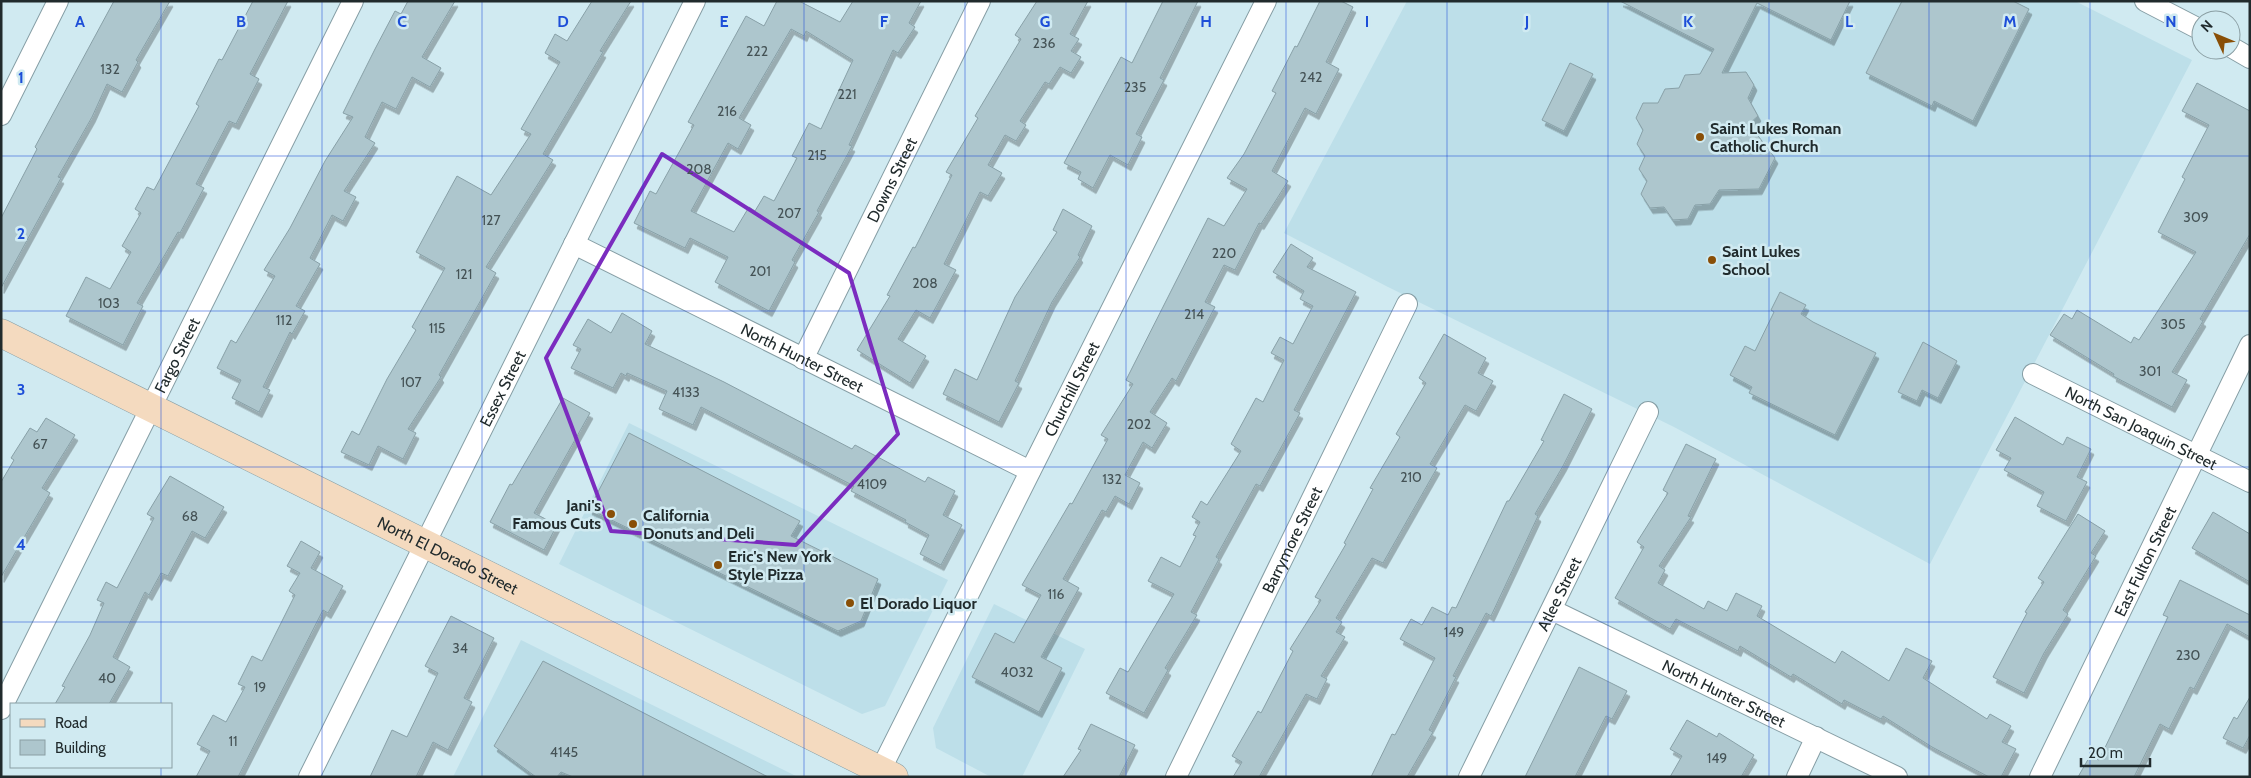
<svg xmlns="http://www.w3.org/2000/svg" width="2251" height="778" font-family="Cabin,sans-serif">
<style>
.built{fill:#bddfe9}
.building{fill:#adc6cd;stroke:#88a0a7;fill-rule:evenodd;filter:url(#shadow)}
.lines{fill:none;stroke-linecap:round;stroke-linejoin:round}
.minor-casing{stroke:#869ea5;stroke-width:22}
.secondary-casing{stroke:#869ea5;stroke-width:29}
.minor{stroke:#fff;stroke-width:20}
.secondary{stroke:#f4dabf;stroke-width:28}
.marked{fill:none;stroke:#7b2cbf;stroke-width:4;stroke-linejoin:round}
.grid{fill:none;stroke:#1d4ed8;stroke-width:1;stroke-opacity:0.55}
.poi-dot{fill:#894f07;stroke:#d0eaf1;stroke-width:2}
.labels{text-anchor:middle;stroke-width:5;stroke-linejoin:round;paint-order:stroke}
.number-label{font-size:14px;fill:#445255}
.poi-label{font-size:16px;font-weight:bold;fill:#212b2d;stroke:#d0eaf1;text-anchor:start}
.street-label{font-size:16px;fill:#212b2d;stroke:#d0eaf1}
.grid-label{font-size:16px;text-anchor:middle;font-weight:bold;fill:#1d4ed8;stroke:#d0eaf1;stroke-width:5;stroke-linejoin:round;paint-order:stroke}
</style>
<defs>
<filter id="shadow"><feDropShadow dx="3" dy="5.5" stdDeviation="0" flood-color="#0004"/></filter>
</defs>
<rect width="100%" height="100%" fill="#d0eaf1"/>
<!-- built -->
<path class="built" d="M1407 1H2075L2192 60 1930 564 1674 427 1388 287 1284 233Z
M629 423 948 580 885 706 862 714 559 564Z
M994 604 1085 649 1022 777H991L936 748 933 728Z
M521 640 798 777H453Z"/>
<!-- building -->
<path class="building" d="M114 1H170L136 60 138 62 122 92 107 84 92 117 58 177 61 178 1 288V218L37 149 35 147Z
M253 1H288L250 74 259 79 236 124 229 121 196 184 204 188 180 233 178 232 137 303 143 306 123 345 66 316 86 277 110 289 131 252 122 246 141 213 135 209 147 187 154 190 199 106 196 104 219 59 222 60Z
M408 1H455L422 57 441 68 430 87 412 77 396 109 382 102 365 137 375 143 344 191 356 197 343 221 332 215 310 258 320 264 296 306 305 311 292 334 290 332 263 387 270 390 259 412 232 398 241 380 217 368 231 340 236 343 275 276 264 270 290 228 325 161 353 117 343 113 375 49 395 11 401 14Z
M592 1H631L600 51 603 52 543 154 553 160 486 267 496 273 439 375 441 377 408 429 416 433 403 459 378 446 369 465 341 452 352 431 359 435 387 379 416 330 412 327 445 268 416 252 445 198 457 176 491 195 531 134 521 129 560 62 545 53 555 34 567 41Z
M777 1H799L840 22 853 1H921L909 23 915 27 898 53 893 50 849 145 852 146 817 211 819 212 792 260 795 262 769 311 715 282 728 257 690 238 685 248 634 223 650 191 656 194 694 125 688 122 746 16 764 26ZM791 29 804 36 806 31 853 60 821 129 809 123 792 156 797 158 774 201 764 196 755 211 749 207 734 232 691 211 728 143 738 149 751 125 739 118Z
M1037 1H1088L1070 34 1079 39 1071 51 1081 57 1071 73 1060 67 1049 84 1045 82 1020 121 1026 125 1016 141 1005 135 988 165 1002 173 988 196 980 192 944 264 956 270 930 318 916 310 898 339 926 356 910 383 857 350 890 296 887 295 913 247 915 248 952 175 946 172 978 118 975 116 1021 39 1015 35Z
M1163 1H1198L1160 78 1164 80 1136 134 1142 137 1128 165 1110 155 1093 188 1078 179 1081 172 1064 163 1121 57 1132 63Z
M1320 1H1341L1353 7 1326 62 1339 69 1316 114 1305 108 1272 171 1288 181 1261 224 1259 223 1235 270 1224 265 1205 302 1215 307 1176 381 1172 378 1150 412 1167 423 1152 448 1143 442 1125 475 1140 483 1129 504 1115 496 1106 512 1102 510 1063 579 1079 588 1041 657 1062 668 1039 712 972 677 995 633 1014 643 1041 595 1022 585 1070 503 1072 504 1108 439 1101 435 1133 384 1126 380 1208 218 1224 226 1247 189 1227 178 1244 154 1276 93 1272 91 1295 46 1297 47Z
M1620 1H1850L1831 40 1757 3 1722 73 1746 72 1754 85 1748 98 1758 116 1749 124 1775 158 1759 189 1719 190 1710 204 1695 205 1688 219 1673 220 1664 207 1650 208 1641 194 1647 181 1639 169 1645 156 1637 144 1643 130 1636 118 1643 103H1658L1665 89 1679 88 1685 75 1700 74 1714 49Z
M1902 1H2013L2029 9 1973 121 1934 101 1932 106 1866 73Z
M1570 63 1593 74 1564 131 1542 120Z
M2197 83 2250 111V234L2200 319 2203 321 2172 372 2187 380 2172 407 2113 376 2114 374 2050 335 2064 314 2072 319 2077 310 2131 343 2134 337 2139 340 2196 252 2158 232 2185 179 2182 177 2209 125 2182 111Z
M1063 209 1092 226 1078 255 1080 257 1052 302 1015 381 1019 383 999 422 943 394 955 369 977 380 1015 297 1057 232 1053 230Z
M1291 244 1313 258 1307 267 1356 292 1294 410 1300 413 1260 486 1256 484 1216 557 1219 559 1191 612 1197 615 1165 668 1168 670 1144 713 1106 693 1120 668 1128 672 1174 594 1148 581 1161 557 1180 567 1196 536 1193 535 1200 522 1192 517 1201 501 1207 505 1241 451 1231 444 1256 398 1263 402 1284 360 1271 353 1280 337 1293 344 1313 306 1300 299 1304 291 1273 272Z
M1780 292 1806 305 1801 314 1813 322 1876 353 1835 435 1749 393 1752 387 1730 375 1745 346 1755 351 1774 312 1771 310Z
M622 313 652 331 645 344 724 382 852 449 855 445 925 482 928 477 955 491 943 515 962 525 941 565 920 554 929 535 905 522 906 520 851 491 854 486 701 407 693 425 659 409 667 391 627 373 626 376 621 373 613 388 571 368 581 349 573 345 588 319 611 333Z
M1444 334 1486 358 1478 373 1493 381 1476 411 1465 405 1430 464 1437 468 1383 563 1372 558 1336 618 1342 622 1336 632 1345 637 1321 676 1327 679 1317 699 1306 694 1259 777H1233L1242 762 1232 756 1258 711 1261 713 1293 651 1290 649 1321 600 1315 597 1346 544 1344 543 1373 489 1370 488 1400 437 1396 434 1426 383 1419 378Z
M1923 342 1957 361 1938 398 1922 390 1917 401 1898 392Z
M1564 394 1592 409 1563 466 1535 514 1538 516 1491 616 1486 613 1453 676 1456 677 1429 730 1433 732 1407 777H1371L1392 734 1395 735 1435 658 1400 639 1411 619 1422 625 1432 607 1448 615 1452 607 1456 608 1507 501H1509L1544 441 1541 440Z
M563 398 590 413 534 513 557 525 544 550 490 522 510 484 512 485Z
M2015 417 2063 445 2067 437 2091 449 2077 477 2087 482 2066 521 2037 506 2044 492 2004 470 2011 458 1996 450Z
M46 418 75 435 42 488 50 493 1 577V482L14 460 11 458 30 428 37 432Z
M629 433 800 521 791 536 878 579 861 621 838 631 589 509Z
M1686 444 1716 459 1688 516 1691 517 1659 566 1665 570 1658 583 1704 609 1708 601 1727 611 1736 593 1762 606 1757 616 1835 663 1842 651 1889 681 1906 648 1932 661 1923 678 1987 719 1990 714 2011 726 2002 742 2016 749 2001 777H1989L1932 747 1883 716 1881 719 1844 700 1842 704 1793 674 1791 677 1740 646 1738 651 1676 619 1670 629 1615 598 1644 547 1637 542 1668 493 1663 490Z
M170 476 224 507 205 538 192 531 168 576 161 573 149 595 145 592 113 657 130 667 109 704H55L65 687 62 686 90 635 104 603 97 600 106 582 117 588 154 518 147 514Z
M2213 512 2250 534V582L2192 548Z
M2078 514 2105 531 2091 553 2096 556 2063 610 2068 614 2044 653 2024 693 1993 677 2027 613 2025 612 2044 582 2038 578Z
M301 541 320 552 311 568 343 586 328 613 323 610 238 777H196L210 751 197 744 213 715 226 722 245 687 238 684 252 656 262 661 295 595 289 591 300 573 287 566Z
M2180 580 2250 615V637L2227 624 2194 689 2190 687 2169 729 2160 724 2134 777H2078L2090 756 2099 760 2168 617 2163 615Z
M451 616 494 638 464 698 472 702 448 750 433 742 416 777H370L392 730 407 737 438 673 425 666Z
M543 661 768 777H573L561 772 557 777H536L494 746Z
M1579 667 1627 691 1612 719 1606 716 1575 777H1525Z
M2250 697V735L2243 748 2223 738 2234 717 2237 719Z
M1687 720 1717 737 1719 733 1754 755 1741 777H1670L1682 756 1670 749Z
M1091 724 1135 745 1119 777H1063L1081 750 1078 749Z"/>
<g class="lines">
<defs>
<g id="minor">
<path d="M2145 1 2201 30"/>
<path d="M2231 47 2250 58"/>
<path d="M1 115 58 1"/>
<path id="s1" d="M574 244 1030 471"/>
<path id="s2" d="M803 359 980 1"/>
<path id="s3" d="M2033 374 2250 482"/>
<path id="s4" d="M1552 610 1897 777"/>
<path id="s5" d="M1 709 353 1"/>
<path id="s6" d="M309 777 695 1"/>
<path id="s7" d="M877 777 1266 1"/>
<path id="s8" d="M1176 777 1407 304"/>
<path id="s9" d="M1469 777 1648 412"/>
<path d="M1797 777 1816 737"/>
<path id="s10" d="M2040 777 2250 345"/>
</g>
<g id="secondary">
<path id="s11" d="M1 333 894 777"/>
</g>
</defs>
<!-- minor casing -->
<use href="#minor" class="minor-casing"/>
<!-- secondary casing -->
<use href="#secondary" class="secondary-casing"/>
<!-- minor -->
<use href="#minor" class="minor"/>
<!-- secondary -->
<use href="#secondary" class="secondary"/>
</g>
<!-- marked area -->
<path class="marked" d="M662 154 849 273 898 434 796 545 611 531 546 358Z"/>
<!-- grid -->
<path class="grid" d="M161 1V704M322 1V777M482 1V777M643 1V777M804 1V777M965 1V777M1126 1V777M1286 1V777M1447 1V777M1608 1V777M1769 1V777M1929 1V777M2090 1V777M1 156H2250M1 311H2250M1 467H2250M1 622H2250M161 767V777"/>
<!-- markers -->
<g class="poi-dot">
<circle cx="1700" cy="137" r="5"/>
<circle cx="1712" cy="260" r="5"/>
<circle cx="611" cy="514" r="5"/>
<circle cx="633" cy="524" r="5"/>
<circle cx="718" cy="565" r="5"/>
<circle cx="850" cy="603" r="5"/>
</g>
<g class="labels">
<!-- number labels -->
<g class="number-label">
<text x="1044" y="48">236</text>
<text x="757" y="56">222</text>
<text x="110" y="74">132</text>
<text x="1311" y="82">242</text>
<text x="1135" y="92">235</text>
<text x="847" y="99">221</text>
<text x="727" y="116">216</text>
<text x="817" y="160">215</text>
<text x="699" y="174">208</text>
<text x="789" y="218">207</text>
<text x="2196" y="222">309</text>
<text x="491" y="225">127</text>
<text x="1224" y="258">220</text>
<text x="760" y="276">201</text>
<text x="464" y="279">121</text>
<text x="925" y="288">208</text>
<text x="109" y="308">103</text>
<text x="1194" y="319">214</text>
<text x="284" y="325">112</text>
<text x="2173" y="329">305</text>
<text x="437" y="333">115</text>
<text x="2150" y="376">301</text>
<text x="411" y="387">107</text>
<text x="686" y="397">4133</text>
<text x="1139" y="429">202</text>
<text x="40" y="449">67</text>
<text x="1411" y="482">210</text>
<text x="1112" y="484">132</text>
<text x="872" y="489">4109</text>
<text x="190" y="521">68</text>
<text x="1056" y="599">116</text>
<text x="1454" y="637">149</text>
<text x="460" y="653">34</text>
<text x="2188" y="660">230</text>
<text x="1017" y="677">4032</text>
<text x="107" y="683">40</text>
<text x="260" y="692">19</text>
<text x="233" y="746">11</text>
<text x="564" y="757">4145</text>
<text x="1717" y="763">149</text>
</g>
<!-- poi labels -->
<g class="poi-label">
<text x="1710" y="134">Saint Lukes Roman<tspan x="1710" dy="18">Catholic Church</tspan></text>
<text x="1722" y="257">Saint Lukes<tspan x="1722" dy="18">School</tspan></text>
<text x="601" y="511" text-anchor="end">Jani's<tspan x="601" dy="18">Famous Cuts</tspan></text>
<text x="643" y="521">California<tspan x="643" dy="18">Donuts and Deli</tspan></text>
<text x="728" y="562">Eric's New York<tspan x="728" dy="18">Style Pizza</tspan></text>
<text x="860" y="609">El Dorado Liquor</text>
</g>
<!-- street labels -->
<g class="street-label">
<text dy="6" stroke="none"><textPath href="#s2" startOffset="200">Downs Street</textPath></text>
<text dy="6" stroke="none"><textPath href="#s5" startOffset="395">Fargo Street</textPath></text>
<text dy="6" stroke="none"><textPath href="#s1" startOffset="255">North Hunter Street</textPath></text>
<text dy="6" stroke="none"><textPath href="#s6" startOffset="434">Essex Street</textPath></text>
<text dy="6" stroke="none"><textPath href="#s7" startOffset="434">Churchill Street</textPath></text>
<text dy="6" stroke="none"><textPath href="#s3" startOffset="121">North San Joaquin Street</textPath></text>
<text dy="6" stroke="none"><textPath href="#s8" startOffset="264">Barrymore Street</textPath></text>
<text dy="6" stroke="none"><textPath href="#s11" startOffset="499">North El Dorado Street</textPath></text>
<text dy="6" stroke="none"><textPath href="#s10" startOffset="240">East Fulton Street</textPath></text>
<text dy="6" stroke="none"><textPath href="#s9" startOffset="204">Atlee Street</textPath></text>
<text dy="6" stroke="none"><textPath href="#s4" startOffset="191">North Hunter Street</textPath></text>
</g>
</g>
<g class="grid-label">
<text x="80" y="27">A</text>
<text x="241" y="27">B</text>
<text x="402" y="27">C</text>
<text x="563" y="27">D</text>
<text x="724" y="27">E</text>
<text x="884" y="27">F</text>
<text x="1045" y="27">G</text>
<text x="1206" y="27">H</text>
<text x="1367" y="27">I</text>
<text x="1527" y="27">J</text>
<text x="1688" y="27">K</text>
<text x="1849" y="27">L</text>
<text x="2010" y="27">M</text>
<text x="2171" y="27">N</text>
<text x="21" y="83">1</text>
<text x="21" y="239">2</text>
<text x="21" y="395">3</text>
<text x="21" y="550">4</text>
</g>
<!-- border -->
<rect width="2251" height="778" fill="none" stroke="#212b2d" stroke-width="5"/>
<!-- legend -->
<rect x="10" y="703" width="162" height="65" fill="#d0eaf1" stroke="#8a9ea3"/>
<rect x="20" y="719" width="25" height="8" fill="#f4dabf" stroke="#8a9ea3"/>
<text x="55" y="728" font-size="15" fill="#212b2d">Road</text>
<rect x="20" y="740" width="25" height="15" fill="#adc6cd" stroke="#8a9ea3"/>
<text x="55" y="753" font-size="15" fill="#212b2d">Building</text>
<!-- north arrow -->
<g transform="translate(2216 35) rotate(314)"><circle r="24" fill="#d0eaf1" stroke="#8a9ea3"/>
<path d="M0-4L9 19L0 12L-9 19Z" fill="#894f07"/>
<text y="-8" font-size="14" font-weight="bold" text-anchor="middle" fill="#212b2d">N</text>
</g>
<!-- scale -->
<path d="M2081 758v8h69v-8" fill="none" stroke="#212b2d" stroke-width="2.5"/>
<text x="2088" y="758" font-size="15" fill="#212b2d" stroke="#d0eaf1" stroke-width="4" paint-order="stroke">20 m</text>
</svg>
